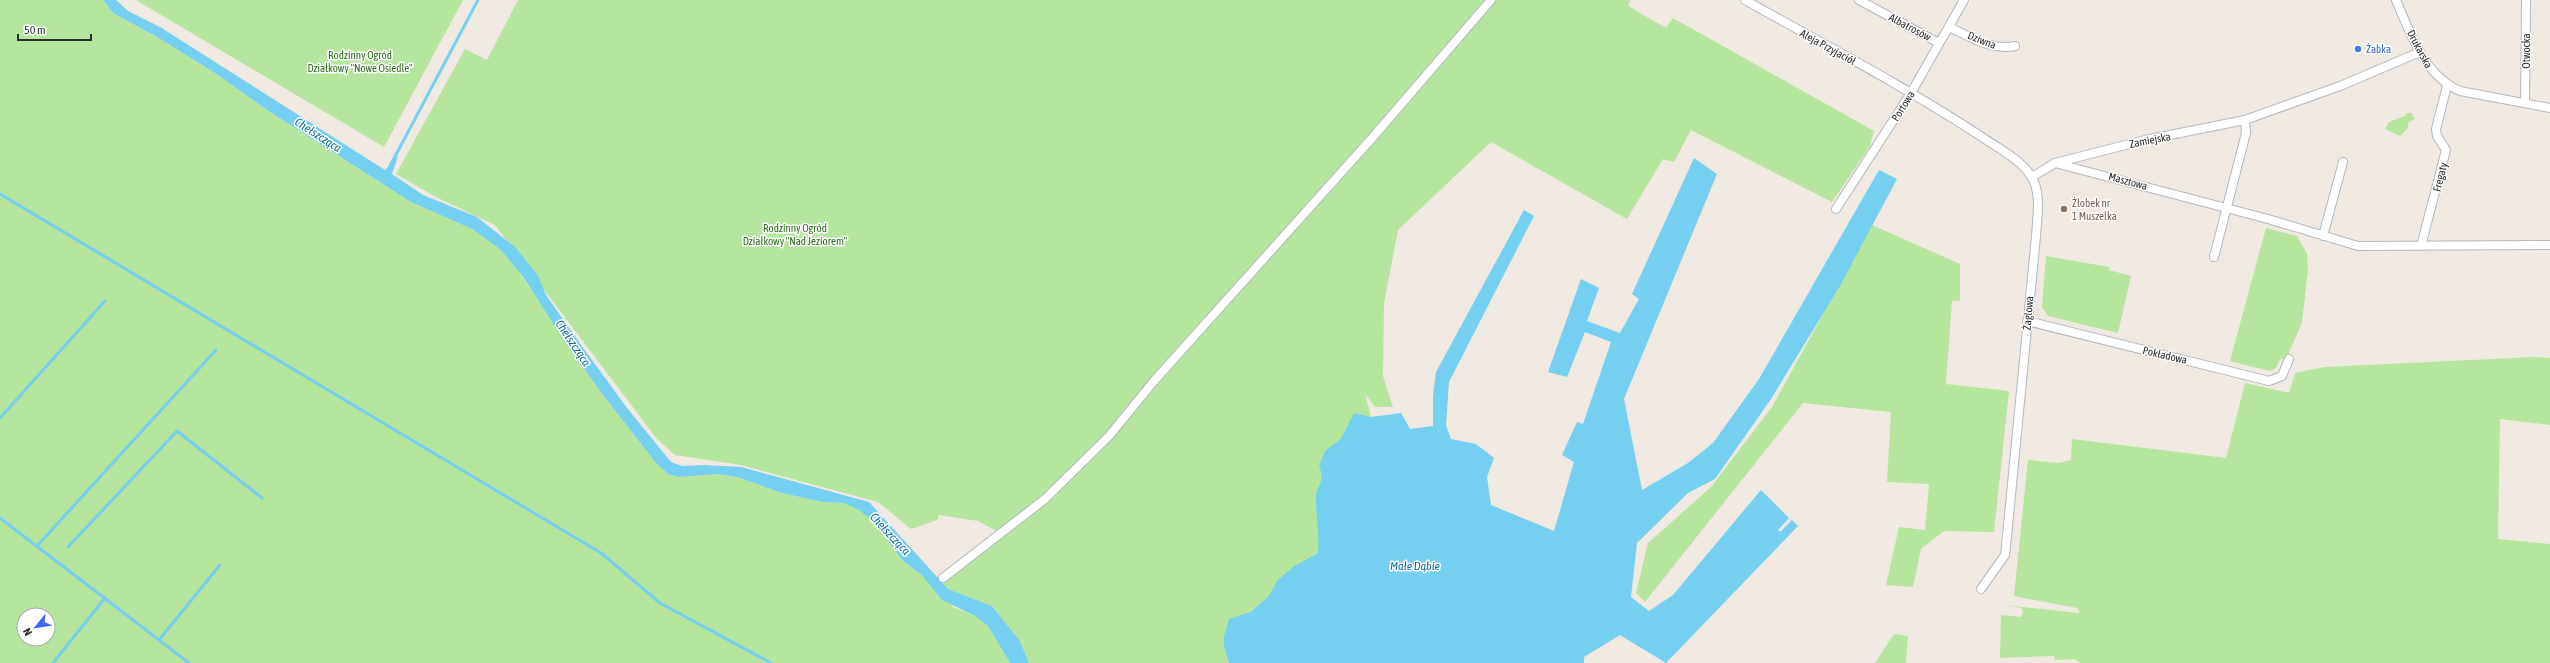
<svg xmlns="http://www.w3.org/2000/svg" width="2550" height="663" font-family="'Asap Condensed',sans-serif">
<style>
.green{fill:#b6e59e;fill-rule:evenodd}
.water{fill:#75cff0}
.lines{fill:none;stroke-linecap:round;stroke-linejoin:round}
.stream{stroke:#75cff0;stroke-width:3}
.street-casing{stroke:#b4b7c1;stroke-width:10}
.street{stroke:#fff;stroke-width:8}
.shop-dot{fill:#3f7fe0;stroke:#fff;stroke-width:1.5}
.education-dot{fill:#8d6e63;stroke:#fff;stroke-width:1.5}
.labels{text-anchor:middle;stroke-width:3;stroke-linejoin:round;paint-order:stroke}
.street-label{font-size:11px;fill:#2e2e2e;stroke:#fff}
.shop-label{font-size:11px;fill:#366cbe;stroke:#fff;text-anchor:start}
.park-label{font-size:11px;fill:#2c6e1b;stroke:#fff}
.education-label{font-size:11px;fill:#785e54;stroke:#fff;text-anchor:start}
.water-label{font-size:12px;font-style:italic;fill:#0d6fa3;stroke:#fff}
</style>
<rect width="100%" height="100%" fill="#efe9e1"/>
<!-- green -->
<path class="green" d="M0 0H103L113 13 157 37 215 73 267 110 411 202 472 229 501 250 514 265 603 395 656 463 668 474 678 477 717 474 737 477 782 493 822 502 844 503 859 510 875 523 903 561 922 575 953 607 975 616 988 626 1010 663H0ZM24 615H48V639H24Z
M136 0H463L384 147Z
M518 0H1630L1628 6 1666 28 1673 18 1874 131 1870 146 1832 202 1691 130 1674 162 1663 159 1627 219 1491 142 1398 230 1384 303 1383 376 1393 407H1375L1365 394 1371 417 1319 466C1324 479 1321 485 1316 497L1336 537 1224 647 1229 663H1029L1020 641 992 606 948 589 943 584 1004 535 978 521 939 515 937 520 911 529 878 502 741 465 675 455 657 439 495 225 438 198 396 174 465 49 487 60Z
M2407 113H2411L2415 119 2408 123V128L2400 136 2385 129 2389 122 2405 116Z
M1872 225 1960 264V301H1952L1946 384 2009 391 1994 532 1944 531 1921 549 1913 587 1886 585 1899 527 1925 530 1929 484 1887 482 1891 412 1803 403 1645 602 1636 593 1648 543 1711 487 1772 407Z
M2266 228 2297 236 2307 254 2308 270 2302 322 2286 360 2280 359 2276 368 2270 371 2230 361Z
M2046 256 2109 267V270L2131 276 2118 333 2048 316 2042 307Z
M2534 357 2550 358V425L2500 419 2498 539 2550 544V663H2081L2074 659 2055 660 2054 656 2000 658 2001 615 2021 617 2023 612 2022 608 2003 605 2080 613 2077 608 2014 596 2028 460 2059 463 2071 460 2072 439 2226 458 2245 383 2289 393 2295 373 2325 367Z
M1894 634 1908 636 1906 663H1875Z"/>
<!-- water -->
<path class="water" d="M103 0H116L128 11 160 27 385 170 398 156 392 174 423 195 477 217 516 248 538 276 546 295 581 345 627 408 671 462 682 466 704 465 741 467 869 502 948 589 992 606 1020 641 1029 663H1010L988 626 975 616 942 600 922 575 903 561 875 523 859 510 844 503 822 502 782 493 737 477 717 474 678 477 668 474 656 463 603 395 566 343 523 277 501 250 472 229 411 202 267 110 215 73 157 37 113 13Z
M1694 158 1717 174 1624 399 1642 490 1688 463 1713 443 1759 379 1879 170 1897 179 1840 286 1771 399 1715 479 1688 493 1637 543 1631 597 1649 611 1673 595 1761 490 1789 518 1778 530 1780 532 1792 520 1798 526 1666 663 1620 635 1584 657V663H1229L1224 647V636L1229 619 1251 612 1269 596 1277 581 1293 567 1318 553C1320 534 1316 518 1316 499 1315 485 1326 485 1319 466L1325 451 1341 439 1354 413 1371 417 1401 413 1410 429 1433 426V396L1436 372 1524 210 1534 216 1449 382 1446 425 1451 439 1476 444 1494 458 1487 477 1491 505 1554 531 1574 462 1562 455 1577 422 1583 424 1611 342 1585 332 1567 377 1548 372 1581 279 1599 288 1587 321 1620 333 1639 299 1632 294Z"/>
<g class="lines">
<!-- stream -->
<path class="stream" d="M390 166 478 0
M0 194 601 553 660 603 771 663
M0 418 105 301
M0 518 189 663
M37 546 216 350
M68 547 177 431 262 498
M159 640 220 565
M53 663 105 598"/>
<defs>
<path id="street" d="M1745 0C1825 45 1906 87 1982 137 1998 148 2020 159 2031 176 2042 193 2037 217 2036 236L2007 536 2005 555 1981 589
M1859 0 1939 43
M2396 0C2411 35 2424 75 2460 91L2550 108
M1949 27C1971 37 1991 51 2015 46
M2525 103 2526 0
M2055 163 2268 219 2358 246 2550 245
M2032 177 2055 163 2145 140 2245 120 2340 86 2420 52
M1836 209 1911 93 1964 0
M2323 236 2343 162
M2421 246 2446 150 2437 136 2436 129 2447 86
M2214 257 2246 133 2245 120
M2027 321 2269 381 2282 376 2289 359
M943 578 1045 499 1109 436 1154 381 1373 137 1491 0"/>
</defs>
<!-- street casing -->
<use href="#street" class="street-casing"/>
<!-- street -->
<use href="#street" class="street"/>
</g>
<!-- markers -->
<circle class="shop-dot" cx="2358" cy="49" r="4"/>
<circle class="education-dot" cx="2064" cy="209" r="4"/>
<g class="labels">
<!-- street labels -->
<g class="street-label">
<text transform="translate(1910 27) rotate(28)" y="4">Albatrosów</text>
<text transform="translate(1982 40) rotate(22)" y="4">Dziwna</text>
<text transform="translate(1828 47) rotate(29)" y="4">Aleja Przyjaciół</text>
<text transform="translate(2420 49) rotate(62)" y="4">Drukarska</text>
<text transform="translate(2526 51) rotate(-90)" y="4">Otwocka</text>
<text transform="translate(1903 106) rotate(-58)" y="4">Portowa</text>
<text transform="translate(2150 140) rotate(-11)" y="4">Zamiejska</text>
<text transform="translate(2440 177) rotate(-76)" y="4">Fregaty</text>
<text transform="translate(2128 181) rotate(15)" y="4">Masztowa</text>
<text transform="translate(2028 313) rotate(-85)" y="4">Żaglowa</text>
<text transform="translate(2165 355) rotate(13)" y="4">Pokładowa</text>
</g>
<!-- shop labels -->
<g class="shop-label">
<text x="2366" y="53">Żabka</text>
</g>
<!-- park labels -->
<g class="park-label">
<text x="360" y="59">Rodzinny Ogród<tspan x="360" dy="13">Działkowy "Nowe Osiedle"</tspan></text>
<text x="795" y="232">Rodzinny Ogród<tspan x="795" dy="13">Działkowy "Nad Jeziorem"</tspan></text>
</g>
<!-- education labels -->
<g class="education-label">
<text x="2072" y="207">Żłobek nr<tspan x="2072" dy="13">1 Muszelka</tspan></text>
</g>
<!-- water labels -->
<g class="water-label">
<text transform="translate(318 135) rotate(33)" y="4">Chełszcząca</text>
<text transform="translate(573 343) rotate(56)" y="4">Chełszcząca</text>
<text transform="translate(890 534) rotate(47)" y="4">Chełszcząca</text>
<text x="1415" y="570">Małe Dąbie</text>
</g>
</g>
<!-- north arrow -->
<g transform="translate(36 627) rotate(240)"><circle r="19" fill="#ffffff" stroke="#ababab"/>
<path d="M0-3L7 15L0 10L-7 15Z" fill="#4264fb"/>
<text y="-6" font-size="11" font-weight="bold" text-anchor="middle" fill="#2e2e2e">N</text>
</g>
<!-- scale -->
<path d="M18 34v6h73v-6" fill="none" stroke="#2e2e2e" stroke-width="2"/>
<text x="24" y="34" font-size="12" fill="#2e2e2e" stroke="#ffffff" stroke-width="3" paint-order="stroke">50 m</text>
</svg>
